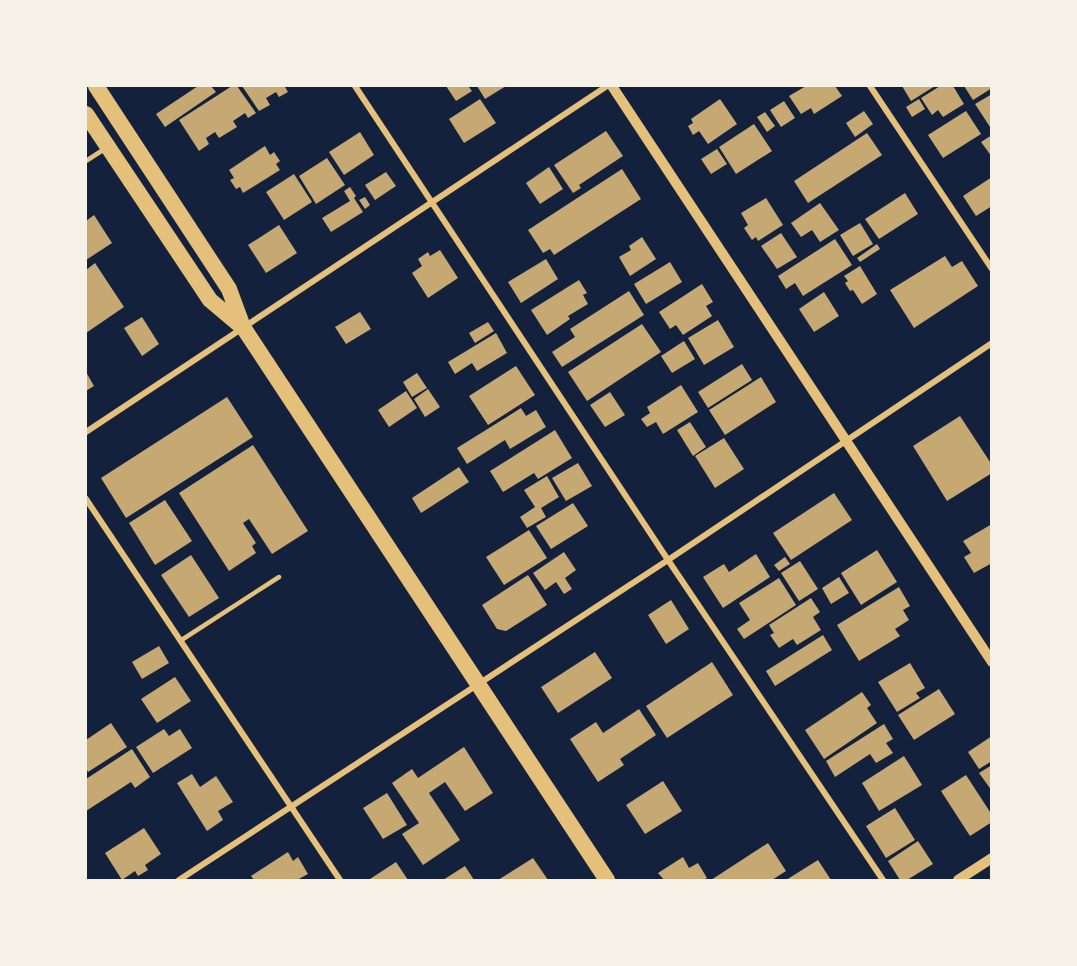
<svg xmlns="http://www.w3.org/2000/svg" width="1077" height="966" font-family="'Asap Condensed',sans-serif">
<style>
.building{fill:#c6a872}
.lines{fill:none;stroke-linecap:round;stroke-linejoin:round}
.service{stroke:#e5c07b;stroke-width:4.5}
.minor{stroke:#e5c07b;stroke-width:6}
.tertiary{stroke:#e5c07b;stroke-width:10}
.trunk{stroke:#e5c07b;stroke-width:16}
</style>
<rect width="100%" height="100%" fill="#14213d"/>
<!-- building -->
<path class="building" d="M198 86H211L216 92 165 127 156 114Z
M232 86H237L256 113 248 118 245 113 233 121 237 127 219 138 215 132 206 138 209 144 199 151 179 120Z
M242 86H287L285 87 288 92 279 97 276 92 266 98 270 105 259 111Z
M446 86H468L472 91 456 101Z
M477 86H506L485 99Z
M806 86H835L842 96 814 114 811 108 801 114 789 96Z
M902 86H935L911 101Z
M940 86H953L964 104 943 117 938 110 932 115 921 98Z
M964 86H992V88L973 100Z
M992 94V130L975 104Z
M480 99 496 123 464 143 449 119Z
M720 99 737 124 708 144 699 131 693 135 688 126 693 123 691 119Z
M919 99 925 109 912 117 906 107Z
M784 101 795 118 781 127 770 110Z
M864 111 873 124 855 137 846 123Z
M966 111 981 134 943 158 928 135Z
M765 112 775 126 767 132 757 117Z
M754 124 772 151 736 174 719 147Z
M606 131 623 156 579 185 581 188 573 193 554 165Z
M360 132 374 155 344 175 329 152Z
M867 133 882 155 808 203 794 181Z
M992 135V157L981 142Z
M265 146 270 155 274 152 280 161 276 164 280 170 243 193 240 187 236 189 230 180 234 178 229 170Z
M717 149 727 164 711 174 701 159Z
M327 158 345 185 316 204 299 176Z
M549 167 563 189 540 204 526 183Z
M622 169 641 199 554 255 550 249 543 253 528 230Z
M386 172 396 186 375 200 365 185Z
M294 174 312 202 284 220 266 192Z
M992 177V206L976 216 963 196Z
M350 187 356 196 354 198 363 212 331 232 322 218 350 201 344 191Z
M905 193 918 214 879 239 865 219Z
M365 197 370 205 365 209 359 200Z
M766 198 783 225 758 241 756 237 752 240 744 228 748 225 741 213Z
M820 203 839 230 820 242 812 230 801 237 791 223Z
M94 215 112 243 86 260V221Z
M860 223 873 244 853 256 840 235Z
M279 225 297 253 266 273 248 245Z
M781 233 797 257 777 269 761 246Z
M642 237 656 259 630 276 619 257 631 250 629 246Z
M835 239 852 265 803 296 795 283 786 289 778 276Z
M877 244 880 249 860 262 857 258Z
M440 250 458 278 428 298 412 273 422 266 418 259 428 252 430 256Z
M945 256 952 267 962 261 978 286 914 328 890 290Z
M546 259 558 279 521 303 508 282Z
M670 262 682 282 646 304 634 284Z
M95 263 124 307 86 333V270Z
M860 266 877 294 862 304 853 290 850 291 845 283 848 281 844 276Z
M579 280 587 293 583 295 588 304 568 316 570 319 547 335 531 310Z
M702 284 713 302 706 306 712 316 683 335 676 325 670 329 659 312Z
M629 291 644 315 562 367 552 352 575 337 570 329Z
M824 292 839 316 814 332 799 309Z
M360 312 371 329 346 344 335 327Z
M142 317 159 344 142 356 124 328Z
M718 320 734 347 704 365 688 338Z
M488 322 494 331 475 343 469 333Z
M642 324 661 352 587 401 568 372Z
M496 333 507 353 477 371 472 363 455 374 448 362Z
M684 341 695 359 672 373 661 356Z
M742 364 752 380 708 408 698 392Z
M516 366 535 395 488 425 469 396Z
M86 372 94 386 86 391Z
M417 373 427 388 412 397 403 382Z
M761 377 776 402 725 435 709 410Z
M681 385 698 412 663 434 656 422 647 427 641 419 650 413 647 407Z
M428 389 440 407 425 417 414 399Z
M406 391 417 408 389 427 378 410Z
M610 392 625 415 605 427 590 405Z
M227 397 253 437 126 518 101 478Z
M521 408 526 416 536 410 546 427 510 449 505 440 467 464 457 448Z
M960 416 992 465V473L947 501 913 446Z
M690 422 706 447 693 456 677 430Z
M555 430 572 458 538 479 534 473 503 492 490 471Z
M724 438 744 469 715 488 695 456Z
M253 445 308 531 272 554 249 519 243 523 256 543 252 546 256 553 229 571 179 493Z
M578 463 592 486 566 501 552 478Z
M459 467 469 482 421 513 412 498Z
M547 476 559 497 541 508 546 517 527 528 520 517 535 507 524 490Z
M834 493 852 520 791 560 773 533Z
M165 500 192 541 155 565 129 523Z
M573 503 588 526 551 549 536 526Z
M992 524V563L974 573 964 557 971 553 963 541Z
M529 530 547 558 504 585 486 557Z
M877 550 897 582 861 605 841 573Z
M564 552 576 570 565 578 572 589 564 594 556 582 545 590 533 573Z
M756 554 770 577 723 608 703 577 724 564 729 572Z
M191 555 219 598 189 617 161 575Z
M785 557 790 564 779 571 774 565Z
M800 561 818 589 799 601 781 573Z
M528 575 547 605 506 631 497 629 482 605Z
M839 577 849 593 831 604 822 588Z
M779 578 796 605 744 639 737 629 750 620 739 603Z
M899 587 910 606 903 610 909 620 895 629 900 636 859 661 837 625Z
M811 598 820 612 813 617 821 630 797 645 793 639 779 648 770 635 774 633 769 625Z
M671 600 689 629 666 644 648 615Z
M823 635 832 650 775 686 766 671Z
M159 646 169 663 142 679 132 662Z
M595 652 612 678 558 713 541 687Z
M712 662 733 695 667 738 646 706Z
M910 663 925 688 916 693 920 698 897 712 878 682Z
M175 677 191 701 157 723 141 699Z
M939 689 955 714 914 740 898 715Z
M862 692 871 705 867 708 877 723 824 759 805 730Z
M639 709 656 735 620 759 624 765 598 782 570 739 596 722 603 733Z
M111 723 127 747 88 772 86 768V740Z
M884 724 893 739 886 743 893 753 876 763 870 754 835 777 826 761Z
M164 729 169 736 180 729 192 748 153 773 136 747Z
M992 736V761L979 769 968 752Z
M464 747 493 793 465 811 445 782 429 793 460 840 423 865 402 834 419 823 392 783 412 769 418 778Z
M132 749 150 777 135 788 131 782 86 811V779Z
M904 756 922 785 879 811 862 783Z
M992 765V791L979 773Z
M192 774 200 787 216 776 233 802 218 811 223 820 207 831 177 783Z
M966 775 992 815V822L970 836 941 791Z
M663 781 682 811 645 834 626 805Z
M387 793 407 825 383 839 363 808Z
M895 808 915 840 886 858 866 826Z
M144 828 161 854 145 865 148 870 138 876 135 871 122 880 105 853Z
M918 841 933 864 907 880H900L888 861Z
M768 843 786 871 772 880H711Z
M288 852 293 861 298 857 308 874 297 880H254L251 876Z
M683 857 689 868 698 863 707 878 703 880H664L658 873Z
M533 858 548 880H498Z
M818 860 831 880H786Z
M396 862 408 880H371L370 879Z
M465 866 474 880H443Z"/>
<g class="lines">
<!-- service -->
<path class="service" d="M86 161 106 148
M180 641 279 577"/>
<!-- minor -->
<path class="minor" d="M355 86 668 560 883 880
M870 86 992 269
M86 432 607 86
M86 499 340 880
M179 880 668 560 992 343"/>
<!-- tertiary -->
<path class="tertiary" d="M612 86 992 662
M958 880 992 858"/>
<!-- trunk -->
<path class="trunk" d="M96 86 229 289 243 327 607 880
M86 114 210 300 242 327"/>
</g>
<!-- border -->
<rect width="1077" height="966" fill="none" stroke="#f6f1e7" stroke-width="174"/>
</svg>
